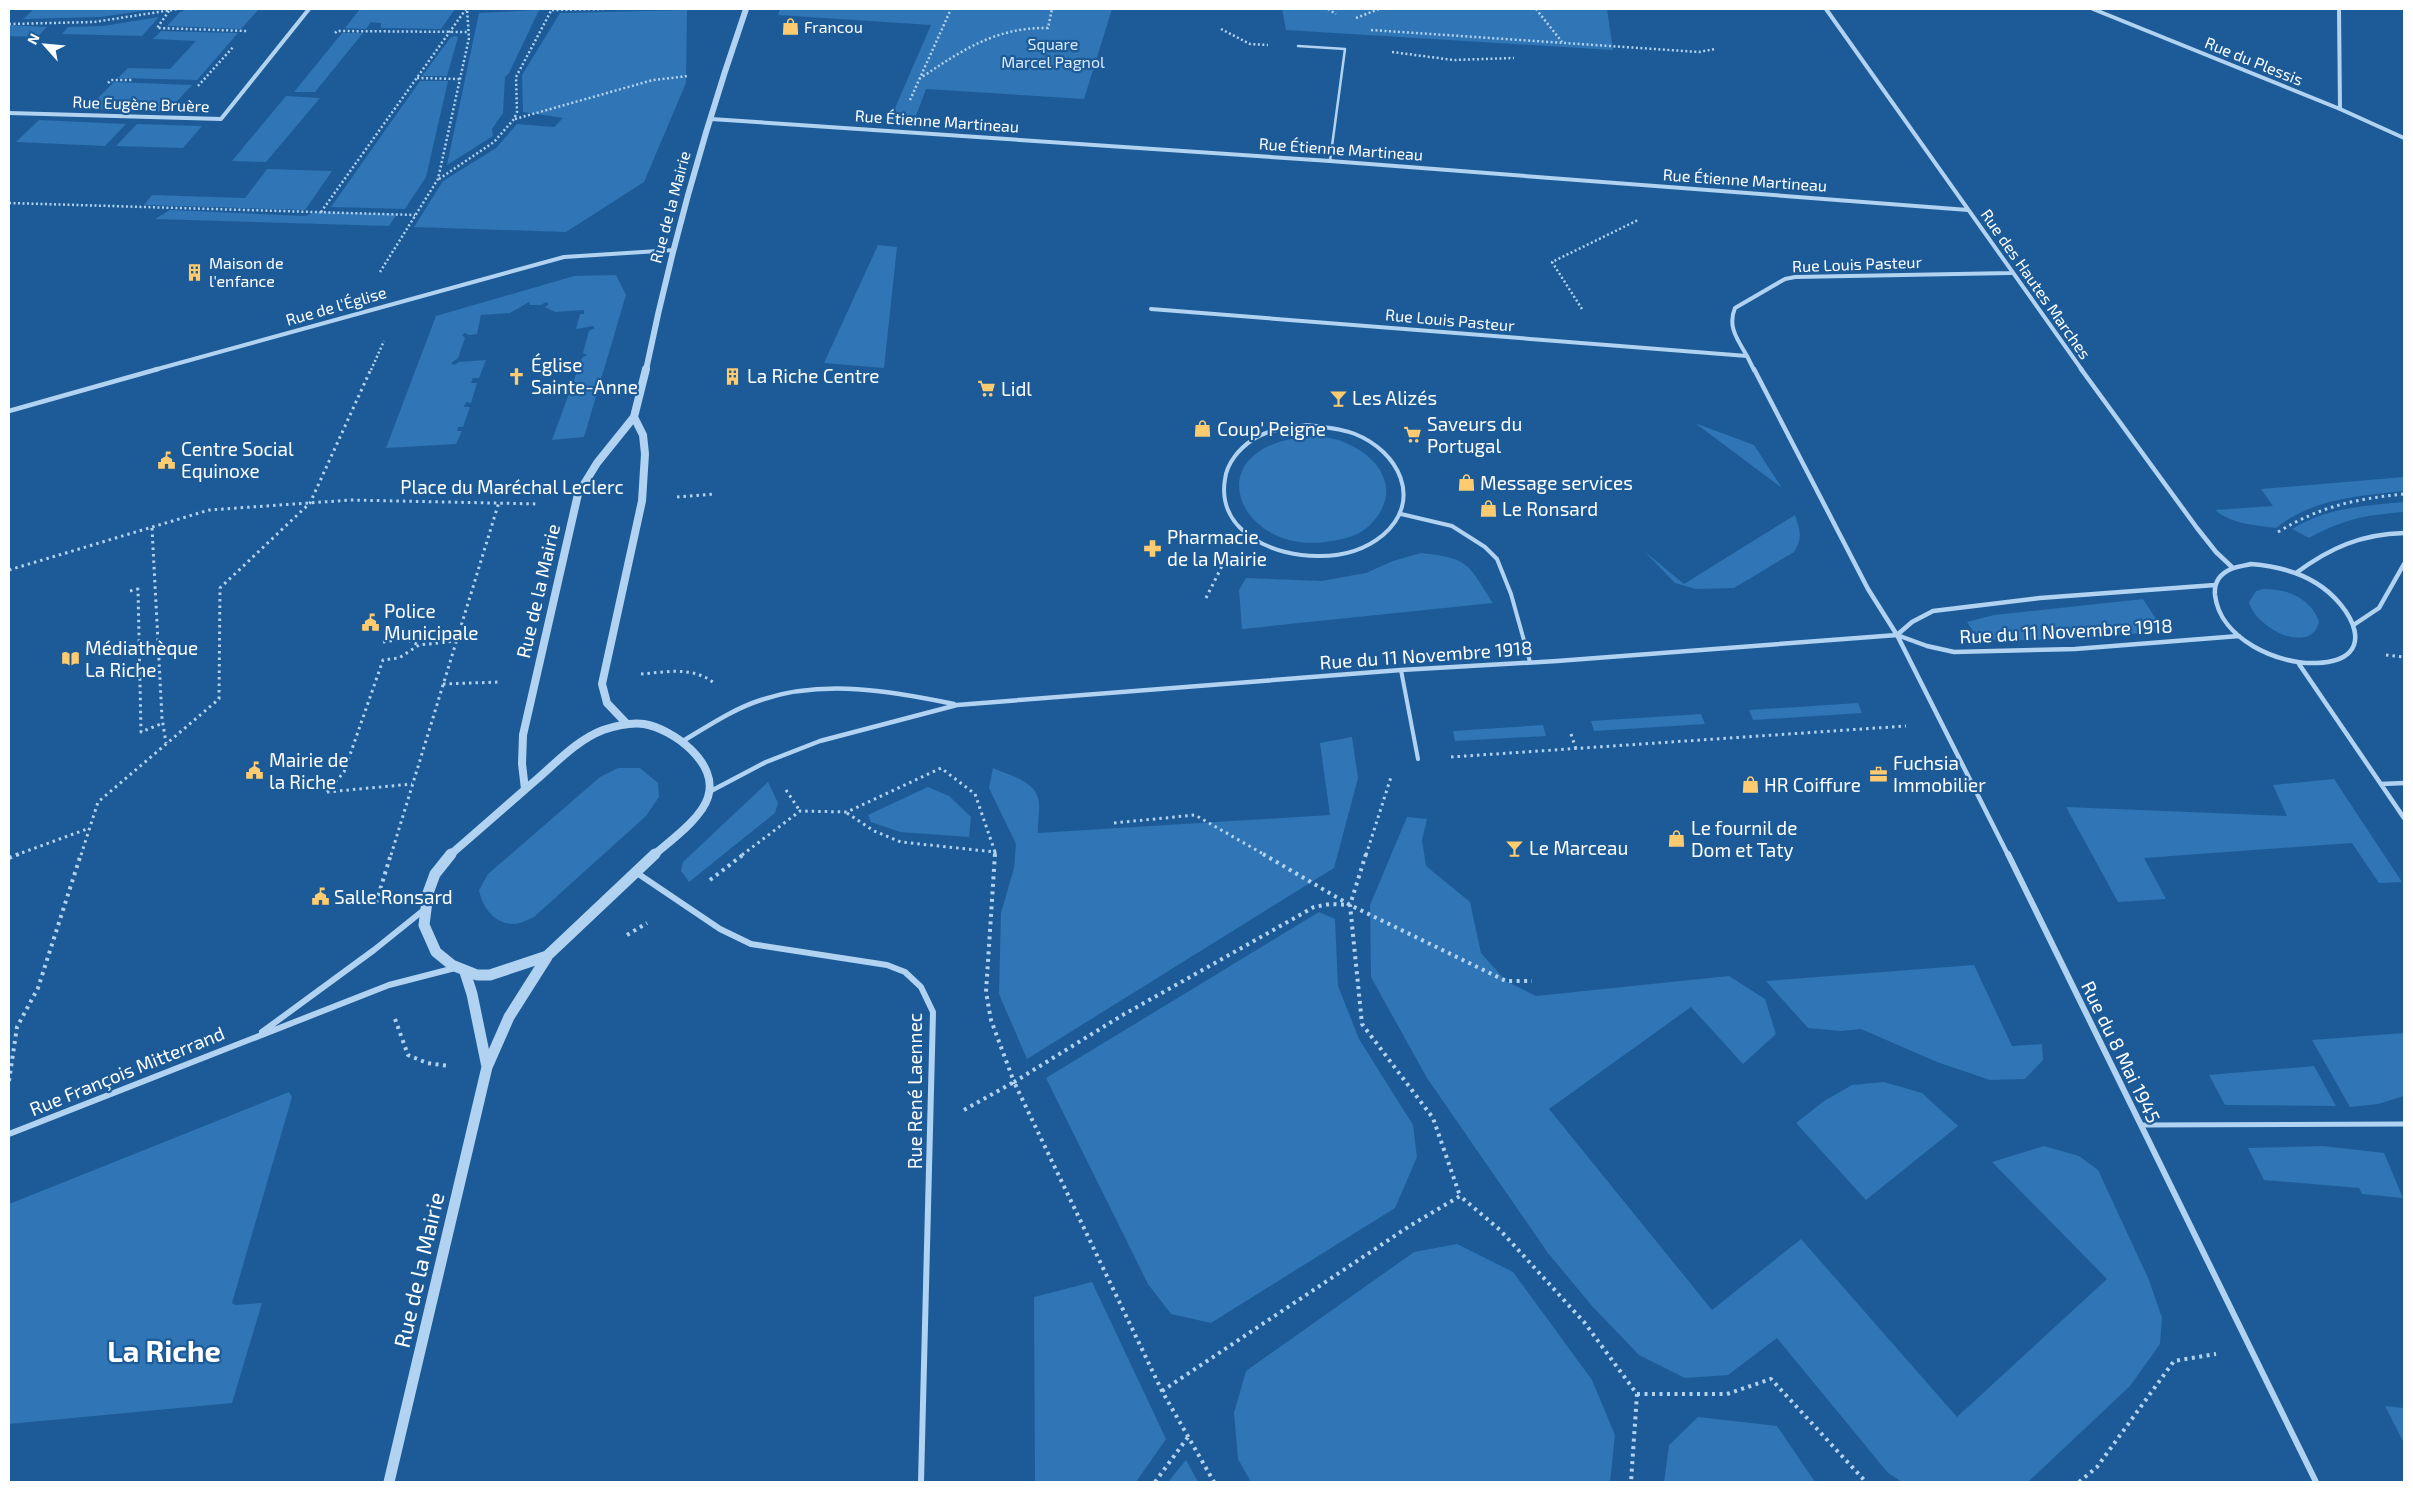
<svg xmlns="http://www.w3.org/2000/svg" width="2413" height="1491" font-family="'Exo 2',sans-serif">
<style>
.green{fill:#3075b5}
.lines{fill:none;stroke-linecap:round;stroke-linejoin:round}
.path-far2{stroke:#b1d2f0;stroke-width:2.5;stroke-dasharray:2 2.5;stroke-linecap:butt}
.path-far1{stroke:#b1d2f0;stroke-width:3;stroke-dasharray:2.5 4;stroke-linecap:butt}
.path{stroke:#b1d2f0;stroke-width:4;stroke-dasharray:3 4.5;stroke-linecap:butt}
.service-far1{stroke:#b1d2f0;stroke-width:2.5}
.service{stroke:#b1d2f0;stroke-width:4}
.pedestrian{stroke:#b1d2f0;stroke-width:5}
.minor-far2{stroke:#b1d2f0;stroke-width:4}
.minor-far1{stroke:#b1d2f0;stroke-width:4.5}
.minor{stroke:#b1d2f0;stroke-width:6}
.tertiary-far2{stroke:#b1d2f0;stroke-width:6}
.tertiary-far1{stroke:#b1d2f0;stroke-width:8}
.tertiary{stroke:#b1d2f0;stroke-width:11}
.labels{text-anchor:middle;stroke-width:4.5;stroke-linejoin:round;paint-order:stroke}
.far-poi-label{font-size:16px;fill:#fff;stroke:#1c5b98;text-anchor:start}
.far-park-label{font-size:16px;fill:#d8eafb;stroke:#1c5b98}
.far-street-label{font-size:16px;fill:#fff;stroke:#1c5b98}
.poi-label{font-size:19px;fill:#fff;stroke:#1c5b98;text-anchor:start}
.street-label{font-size:19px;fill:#fff;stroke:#1c5b98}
.near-street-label{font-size:22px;fill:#fff;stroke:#1c5b98}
.near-district-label{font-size:29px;font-weight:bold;fill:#fff;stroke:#1c5b98}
</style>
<rect width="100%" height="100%" fill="#1c5b98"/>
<!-- green -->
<path class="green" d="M34 9H155L101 17 23 19Z
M188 9H259L241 29 167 26 180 12Z
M360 9H455L441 29 381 28V23L371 22 366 29 345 28Z
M780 9H1112L1084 99 926 89 916 116 892 115 931 25 778 15Z
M1282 9H1607L1613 50 1286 30Z
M539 10 509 73 505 77 503 113 492 129 493 136 447 165 479 13Z
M687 10 686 83 644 182 566 232 414 227 443 181 496 148 517 124 554 127 563 118 523 112 522 75 560 13Z
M159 17 142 36 62 34 68 27 103 26Z
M9 25 47 27 37 37 9 36Z
M161 31 238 33 197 80 118 78 128 68 170 69 196 41 153 39Z
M342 33H363L315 92H294Z
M456 36 458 37 447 76H422L451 37Z
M420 81H448L426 177 405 209 331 207Z
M114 82 192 85 167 112 87 109Z
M286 96 320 98 266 162 232 161Z
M39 120 126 124 105 146 16 142Z
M137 124 202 126 183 148 116 146Z
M267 169 332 171 305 210 144 205 152 195 245 198Z
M170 210 305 216 316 212 397 214 389 226 155 219Z
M878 245 897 247 884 368 824 363Z
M616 275 626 295 584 437 552 440 582 358 587 355 583 353 589 331 595 328 593 326 576 329 580 314H584V310L555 312 545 307 549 304 546 302 541 305H530L529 302 510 313 481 315 477 334 469 335 465 333 462 335 465 338 458 358 451 363 454 365 459 362 486 360 479 378H473L471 383H477L471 403 466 402 464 407H470L463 427H458L457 431H462L456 444 386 448 436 316 574 276Z
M1695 423 1754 445 1782 488Z
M1320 436C1328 438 1338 439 1346 443 1383 459 1402 493 1370 525 1360 535 1345 539 1332 541 1235 559 1189 439 1320 436Z
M2404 477V491C2358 496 2314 498 2276 528 2255 525 2231 524 2215 510L2273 506 2261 489Z
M2404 502V512C2365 515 2344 519 2309 538L2292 529C2329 507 2363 506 2404 502Z
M1795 515C1800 530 1803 538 1794 552L1734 588 1696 589 1675 583 1644 551 1684 584Z
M1421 553C1469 558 1468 564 1493 603L1242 629 1239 590 1246 578 1321 581 1366 573 1393 561Z
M2263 589C2286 588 2310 598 2319 621 2312 657 2255 628 2249 602L2256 591Z
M2143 599 2164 631C2101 637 2040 642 1978 639L1967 622 1994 615Z
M1858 703 1862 713 1753 720 1749 710Z
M1701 714 1705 724 1594 731 1591 721Z
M1543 725 1546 736 1455 741 1453 731Z
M1352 737 1358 778 1334 868 1027 1059 999 994 1001 913 1014 868 1016 844 989 788 993 768C1008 775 1033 780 1038 798 1041 808 1037 822 1038 833L1330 815 1320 743Z
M618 768H640L658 783 659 797 646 816 534 917C529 919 520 924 515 924 495 925 482 907 479 890L488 874 600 777Z
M2334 779 2402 882 2379 883 2352 843 2144 858 2166 899 2118 902 2066 807 2287 816 2273 785Z
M768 782 778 803 775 813 689 882 681 871 683 862Z
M928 787 949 796 971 817 969 837 900 832 871 822 868 815Z
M1407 817 1427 819 1422 840 1426 866 1470 902 1481 953 1506 981 1536 996 1729 976 1765 999 1776 1034 1743 1064 1691 1007 1549 1109 1712 1310 1801 1239 1957 1417 2107 1279 1992 1162 2044 1146 2079 1156 2098 1170 2149 1280 2162 1318 2160 1344 2130 1386 2028 1482H1902L1888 1473 1777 1338 1728 1375 1685 1378 1639 1355 1592 1306 1548 1253 1427 1078 1371 977 1370 905Z
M1319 912 1335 919 1338 986 1359 1039 1413 1125 1417 1157 1395 1208 1211 1323 1171 1314 1148 1284 1046 1078Z
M1974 965 2012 1046 2042 1044 2043 1060 2025 1079 1990 1080 1937 1062 1861 1029 1841 1031 1808 1028 1766 981Z
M2404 1033V1096L2378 1104 2350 1107 2312 1040Z
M2314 1066 2336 1106 2225 1105 2209 1075Z
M1884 1082 1922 1093 1958 1126 1866 1200 1796 1123 1824 1101 1852 1085Z
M289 1092 292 1097 232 1303 235 1305 262 1303 232 1403 9 1424V1204Z
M2323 1146 2384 1153 2403 1198 2362 1194 2359 1188 2264 1180 2248 1148Z
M1457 1244 1513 1272 1592 1380 1615 1435 1610 1482H1251L1238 1459 1234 1413 1246 1371 1414 1252Z
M1092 1282 1166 1439 1136 1482H1035L1034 1297Z
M2385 1406 2404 1408V1443Z
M1698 1417 1777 1426 1815 1482H1664L1669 1445Z
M1186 1460 1198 1482H1168Z"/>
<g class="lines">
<!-- path-far2 -->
<path class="path-far2" d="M1328 9 1336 14
M1536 9 1562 42
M552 10 605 9
M169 11 157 28 247 31
M1356 18 1379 9
M9 24 94 22 178 9
M1221 29 1250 44 1268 45
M1371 30 1699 52 1715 49
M335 33 337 31 469 32
M1392 52 1453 60 1514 58
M417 78 460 79
M919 79C961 51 995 27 1048 28L1052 9
M108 83 111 80H133
M198 86 234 46
M910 100 951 9
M515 119 653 80 688 76
M439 179 494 142 514 119 517 112 516 77 552 9
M9 203 415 215
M321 212 466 9
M380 272 438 179 469 38 467 9
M1582 309 1552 262 1638 220
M371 370 384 341"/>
<!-- path-far1 -->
<path class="path-far1" d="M677 497 714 494
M152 528 162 718 166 743
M2278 532C2321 506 2355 499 2404 494
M9 570 209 510 351 500 539 504
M130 591 138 589 141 732 163 723
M1206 598 1226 558
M383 642 405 639 419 645
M2386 655 2404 657
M641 674C666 672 693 666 714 683
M443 684 500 682
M1571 734 1576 749
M1451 757 1906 726
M786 790 800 811
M327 792 344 772 383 660 399 658 419 645 456 641
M327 792 412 784
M847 813 874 831 901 842 995 852V855
M1114 823 1195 815 1265 855
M16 855 87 829
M81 855 98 802 219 699 220 588 310 503 371 369
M391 855 499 502
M742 855 800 811 847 812 941 768 975 794 995 852
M1366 855 1391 777"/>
<!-- path -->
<path class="path" d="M995 854 986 992 991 1020 1014 1082 1121 1016 1314 907 1330 904 1350 905
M1263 854 1350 905 1506 981H1532
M1366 854 1350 905 1362 1024 1433 1118 1460 1196
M9 858 19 854
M710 880 744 854
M376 903 391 854
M627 935 647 923
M395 1019 408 1055 427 1063 449 1066
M9 1081 17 1027 38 988 81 854
M964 1110 1014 1082 1162 1391 1214 1482
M1162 1391 1408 1227 1460 1196 1500 1230 1584 1322 1637 1394 1631 1482
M1637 1394H1727L1771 1379 1866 1482
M1155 1482 1188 1437
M2079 1482 2097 1467 2174 1361 2216 1354"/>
<!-- service-far1 -->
<path class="service-far1" d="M1298 46 1345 49 1330 161"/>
<!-- service -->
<path class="service" d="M1307 425C1323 427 1340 428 1355 434 1398 451 1424 500 1383 535 1365 550 1344 556 1320 556 1276 557 1216 533 1225 479 1227 463 1239 449 1252 440 1268 429 1289 428 1307 425Z
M1401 514 1452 526 1485 547 1497 559 1511 594 1530 662
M1401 670 1418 759"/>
<!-- pedestrian -->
<path class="pedestrian" d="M2141 1125 2404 1124"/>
<!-- minor-far2 -->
<path class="minor-far2" d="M1826 9 2082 370
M2093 9 2340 109 2404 138
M2339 9 2340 109
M9 113 221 119 309 9
M711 119 1330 161 1968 210
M1151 309 1747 356 1754 370
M1747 356C1738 340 1727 327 1735 308L1785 279 1795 277 2011 273
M154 370 564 257 674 250"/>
<!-- minor-far1 -->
<path class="minor-far1" d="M1754 369 1868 589 1897 635 2008 855
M2081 369 2197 528 2216 552 2233 568
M9 411 158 369
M2251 564C2274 566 2297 571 2316 583 2352 605 2382 660 2317 663 2278 665 2220 639 2215 595 2214 584 2219 575 2229 570 2236 566 2244 566 2251 564Z
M2296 573C2330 548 2361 534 2404 533
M2355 624 2379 608 2404 564
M1897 635 1912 622 1933 611 2040 598 2215 585
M2299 664 2404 818
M683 741C708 726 733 709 761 700 823 679 891 691 954 704
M2381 784 2404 783
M709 792 766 762 820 741 957 705 1401 670 1557 661 1897 635 1927 646 1954 652 2075 649 2239 636"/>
<!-- minor -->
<path class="minor" d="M2008 854 2316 1482
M637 873 720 929 751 944 887 965 905 972 921 987 933 1012 921 1482
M262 1032 374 950 425 909
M9 1134 389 985 455 968"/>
<!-- tertiary-far2 -->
<path class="tertiary-far2" d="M646 370C671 248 705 127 746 9"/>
<!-- tertiary-far1 -->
<path class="tertiary-far1" d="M627 724 607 703 602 684 642 501 645 454 643 435 634 417
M525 789 522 764 523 735 578 494 597 463 634 417 646 369
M450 855C479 830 507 805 536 780 557 762 577 740 603 730 615 726 631 722 644 724 673 729 719 763 708 797 702 818 670 841 654 855"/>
<!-- tertiary -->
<path class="tertiary" d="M451 854 435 874 428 893 424 925 436 952 452 965 477 975H490L547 956 655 854
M465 972 472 994 487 1067
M389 1482 487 1067 509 1017 547 957"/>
</g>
<!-- icons -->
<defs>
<symbol id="shop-bare" viewBox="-9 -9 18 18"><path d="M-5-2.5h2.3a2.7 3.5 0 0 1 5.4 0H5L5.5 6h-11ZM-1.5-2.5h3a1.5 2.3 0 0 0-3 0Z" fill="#ffcb70" stroke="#1c5b98" stroke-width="2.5" paint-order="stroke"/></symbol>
<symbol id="building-bare" viewBox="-9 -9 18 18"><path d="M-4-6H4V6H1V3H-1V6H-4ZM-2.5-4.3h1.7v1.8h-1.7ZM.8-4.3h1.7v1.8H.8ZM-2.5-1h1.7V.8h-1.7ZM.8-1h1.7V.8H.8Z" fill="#ffcb70" stroke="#1c5b98" stroke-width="2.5" paint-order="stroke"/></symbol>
<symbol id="church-bare" viewBox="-9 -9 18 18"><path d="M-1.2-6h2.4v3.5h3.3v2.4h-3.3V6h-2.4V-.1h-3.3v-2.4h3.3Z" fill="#ffcb70" stroke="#1c5b98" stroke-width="2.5" paint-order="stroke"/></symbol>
<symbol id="supermarket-bare" viewBox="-9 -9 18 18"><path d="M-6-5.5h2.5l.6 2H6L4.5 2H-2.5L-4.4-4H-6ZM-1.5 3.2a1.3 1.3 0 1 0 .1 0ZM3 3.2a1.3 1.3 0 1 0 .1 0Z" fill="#ffcb70" stroke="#1c5b98" stroke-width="2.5" paint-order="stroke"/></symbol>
<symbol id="bar-bare" viewBox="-9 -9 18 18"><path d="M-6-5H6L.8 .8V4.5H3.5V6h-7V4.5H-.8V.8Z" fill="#ffcb70" stroke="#1c5b98" stroke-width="2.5" paint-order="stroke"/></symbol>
<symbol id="civic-bare" viewBox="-9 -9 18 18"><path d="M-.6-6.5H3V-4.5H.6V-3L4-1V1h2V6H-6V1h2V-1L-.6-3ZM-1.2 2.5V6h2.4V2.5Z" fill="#ffcb70" stroke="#1c5b98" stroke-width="2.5" paint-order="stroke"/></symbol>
<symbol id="pharmacy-bare" viewBox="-9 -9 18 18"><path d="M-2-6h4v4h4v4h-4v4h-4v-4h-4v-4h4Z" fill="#ffcb70" stroke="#1c5b98" stroke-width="2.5" paint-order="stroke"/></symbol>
<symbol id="library-bare" viewBox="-9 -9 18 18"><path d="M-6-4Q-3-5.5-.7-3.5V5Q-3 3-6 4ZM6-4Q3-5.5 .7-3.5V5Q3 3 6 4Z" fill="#ffcb70" stroke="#1c5b98" stroke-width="2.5" paint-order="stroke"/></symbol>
<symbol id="office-bare" viewBox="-9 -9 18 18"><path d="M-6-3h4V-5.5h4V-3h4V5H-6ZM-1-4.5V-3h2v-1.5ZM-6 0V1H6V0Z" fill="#ffcb70" stroke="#1c5b98" stroke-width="2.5" paint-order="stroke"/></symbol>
</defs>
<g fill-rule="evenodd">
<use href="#shop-bare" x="778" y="14" width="25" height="25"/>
<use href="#building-bare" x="182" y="260" width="25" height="25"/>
<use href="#church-bare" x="504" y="364" width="25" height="25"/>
<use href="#building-bare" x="720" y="364" width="25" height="25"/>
<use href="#supermarket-bare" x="974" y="376" width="25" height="25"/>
<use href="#bar-bare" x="1326" y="386" width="25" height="25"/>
<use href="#shop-bare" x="1190" y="416" width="25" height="25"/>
<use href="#supermarket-bare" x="1400" y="422" width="25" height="25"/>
<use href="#civic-bare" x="154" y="448" width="25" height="25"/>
<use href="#shop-bare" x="1454" y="470" width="25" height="25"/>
<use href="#shop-bare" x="1476" y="496" width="25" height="25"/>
<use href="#pharmacy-bare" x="1140" y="536" width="25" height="25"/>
<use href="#civic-bare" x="358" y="610" width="25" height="25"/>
<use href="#library-bare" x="58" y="646" width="25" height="25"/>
<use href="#civic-bare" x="242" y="758" width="25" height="25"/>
<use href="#office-bare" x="1866" y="762" width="25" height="25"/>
<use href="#shop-bare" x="1738" y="772" width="25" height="25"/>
<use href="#shop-bare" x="1664" y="826" width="25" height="25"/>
<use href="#bar-bare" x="1502" y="836" width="25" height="25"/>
<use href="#civic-bare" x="308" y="884" width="25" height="25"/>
</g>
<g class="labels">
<!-- far-poi labels -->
<g class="far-poi-label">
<text x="804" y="33">Francou</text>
<text x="209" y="269">Maison de<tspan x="209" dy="18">l'enfance</tspan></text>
</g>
<!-- far-park labels -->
<g class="far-park-label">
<text x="1053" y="50">Square<tspan x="1053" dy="18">Marcel Pagnol</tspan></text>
</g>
<!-- far-street labels -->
<g class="far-street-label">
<text transform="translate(2254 61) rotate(22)" y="6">Rue du Plessis</text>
<text transform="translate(141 104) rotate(2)" y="6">Rue Eugène Bruère</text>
<text transform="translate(937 121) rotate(4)" y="6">Rue Étienne Martineau</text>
<text transform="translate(1341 149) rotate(4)" y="6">Rue Étienne Martineau</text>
<text transform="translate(1745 180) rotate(4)" y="6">Rue Étienne Martineau</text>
<text transform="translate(670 207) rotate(-75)" y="6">Rue de la Mairie</text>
<text transform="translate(1857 264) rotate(-2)" y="6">Rue Louis Pasteur</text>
<text transform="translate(2036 284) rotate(55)" y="6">Rue des Hautes Marches</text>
<text transform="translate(336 306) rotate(-16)" y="6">Rue de l'Église</text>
<text transform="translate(1450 320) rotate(5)" y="6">Rue Louis Pasteur</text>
</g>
<!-- poi labels -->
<g class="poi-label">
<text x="531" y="372">Église<tspan x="531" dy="22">Sainte-Anne</tspan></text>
<text x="747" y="383">La Riche Centre</text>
<text x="1001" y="396">Lidl</text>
<text x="1352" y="405">Les Alizés</text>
<text x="1427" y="431">Saveurs du<tspan x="1427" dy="22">Portugal</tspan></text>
<text x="1217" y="436">Coup' Peigne</text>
<text x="181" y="456">Centre Social<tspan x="181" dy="22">Equinoxe</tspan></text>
<text x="1480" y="490">Message services</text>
<text x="1502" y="516">Le Ronsard</text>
<text x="1167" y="544">Pharmacie<tspan x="1167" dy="22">de la Mairie</tspan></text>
<text x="384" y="618">Police<tspan x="384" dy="22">Municipale</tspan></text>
<text x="85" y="655">Médiathèque<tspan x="85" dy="22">La Riche</tspan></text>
<text x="269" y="767">Mairie de<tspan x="269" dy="22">la Riche</tspan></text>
<text x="1893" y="770">Fuchsia<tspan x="1893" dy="22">Immobilier</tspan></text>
<text x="1764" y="792">HR Coiffure</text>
<text x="1691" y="835">Le fournil de<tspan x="1691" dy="22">Dom et Taty</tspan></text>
<text x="1529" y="855">Le Marceau</text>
<text x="334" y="904">Salle Ronsard</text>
</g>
<!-- street labels -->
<g class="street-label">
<text x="512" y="494">Place du Maréchal Leclerc</text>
<text transform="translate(538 591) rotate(-77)" y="7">Rue de la Mairie</text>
<text transform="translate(2066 631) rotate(-3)" y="7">Rue du 11 Novembre 1918</text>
<text transform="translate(1426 655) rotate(-4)" y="7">Rue du 11 Novembre 1918</text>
<text transform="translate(2121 1052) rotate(64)" y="7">Rue du 8 Mai 1945</text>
<text transform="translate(127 1071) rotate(-22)" y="7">Rue François Mitterrand</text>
<text transform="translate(915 1091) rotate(-90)" y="7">Rue René Laennec</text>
</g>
<!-- near-street labels -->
<g class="near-street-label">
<text transform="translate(419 1270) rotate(-77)" y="8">Rue de la Mairie</text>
</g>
<!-- near-district labels -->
<g class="near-district-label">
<text x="164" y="1362">La Riche</text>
</g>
</g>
<!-- border -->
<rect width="2413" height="1491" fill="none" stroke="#ffffff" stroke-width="20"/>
<!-- north arrow -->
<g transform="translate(45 45) rotate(297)" stroke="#1c5b98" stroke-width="4" paint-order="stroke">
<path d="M0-4L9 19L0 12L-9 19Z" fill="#ffffff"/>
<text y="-8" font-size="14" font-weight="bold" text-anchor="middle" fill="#ffffff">N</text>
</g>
</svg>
